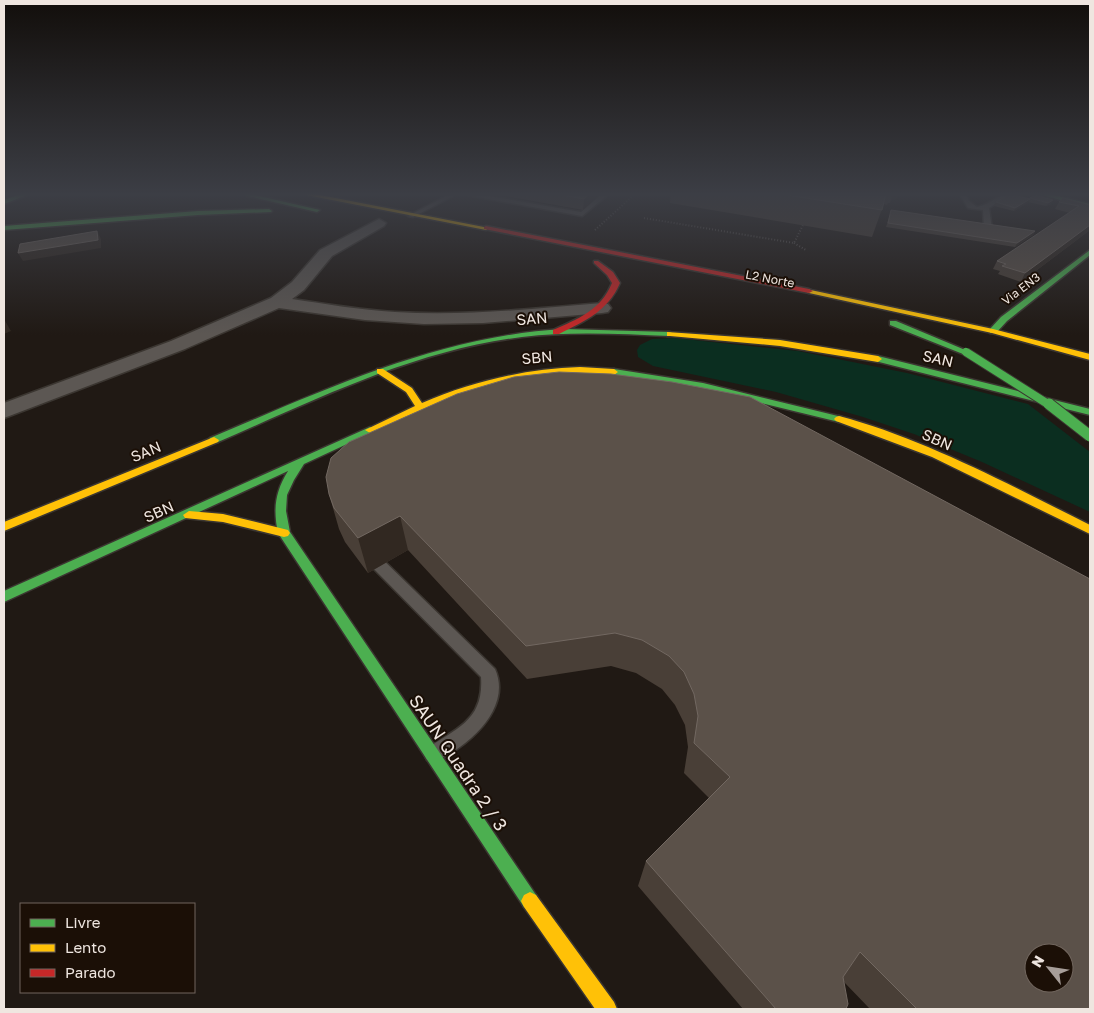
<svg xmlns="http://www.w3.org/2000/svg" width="1094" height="1013" font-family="'Golos Text',sans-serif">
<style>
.green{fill:#0b2e20}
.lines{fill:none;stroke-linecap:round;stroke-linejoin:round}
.lane-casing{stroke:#3b3631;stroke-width:3}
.street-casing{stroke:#3b3631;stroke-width:3}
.fast-casing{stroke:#3b3631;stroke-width:3}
.slow-casing{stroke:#3b3631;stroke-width:3}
.jam-casing{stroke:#3b3631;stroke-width:3}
.path{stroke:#5c5653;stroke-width:2;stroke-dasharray:1 2;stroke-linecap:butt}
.lane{fill:#5c5753;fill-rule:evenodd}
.street{fill:#5c5753;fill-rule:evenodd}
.fast{fill:#4caf50;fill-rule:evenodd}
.slow{fill:#ffc107;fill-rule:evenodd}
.jam{fill:#c62828;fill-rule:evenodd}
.fast-bridge-far1-casing{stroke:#3b3631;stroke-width:10;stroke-linecap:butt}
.fast-bridge-casing{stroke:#3b3631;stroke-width:13;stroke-linecap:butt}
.fast-bridge-far1{stroke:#4caf50;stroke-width:8}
.fast-bridge{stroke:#4caf50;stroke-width:11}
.wall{fill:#493f37}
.shaded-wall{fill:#312821}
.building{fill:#5b5149;stroke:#726861;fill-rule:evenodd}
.labels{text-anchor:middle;stroke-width:4;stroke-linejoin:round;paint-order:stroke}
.far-street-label{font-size:12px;fill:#efe6e0;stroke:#1b0f06}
.street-label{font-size:15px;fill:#efe6e0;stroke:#1b0f06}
.near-street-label{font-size:18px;fill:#efe6e0;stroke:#1b0f06}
</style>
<rect width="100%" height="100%" fill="#201914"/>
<!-- green -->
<path class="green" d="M675 338 798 351 907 373 1028 404 1090 452V512L982 462 914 434 863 417 776 392 653 366 638 357 637 350 640 345 652 339Z"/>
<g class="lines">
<defs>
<path id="lane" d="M472 193 581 212 603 193H610L582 216 461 194Z
M959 193H965L969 201 977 207C990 205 999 193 1012 193L989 208 992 229 988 231 984 229 983 210 968 208Z
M448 195 453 196 413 217 408 216Z
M368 549 373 550 495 669C513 709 466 749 433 762L427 760 424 754 427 748C458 728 484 719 481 677L363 558 361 554 363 550Z"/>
<path id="street" d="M379 219 386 223 384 226 332 256 304 290 292 299C326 304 360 310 395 312 464 316 533 309 602 303L608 304 611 308 608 312 602 313 483 323 424 324 365 320 279 308 185 349 4 418V403L171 341 271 298 292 282 320 250Z"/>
<path id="fast" d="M23 193H32L4 204V200Z
M235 193H247L320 210 317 212Z
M1035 193H1046L1090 204V208Z
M269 209 272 211 271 212 198 215 4 230V226L198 211Z
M1090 250V255L1007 321 996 333H990V329L1001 317Z
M890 321H896L970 352 966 355 963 354 890 325Z
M564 329 670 332 674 334 670 336C621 334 571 331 522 337 415 350 315 400 218 442L214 443 209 440 210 438C325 390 438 336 564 329Z
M878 356 1090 409V415L875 361V357Z
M614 369 703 383 842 417 844 419 839 422 703 389 611 374V370Z
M370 427 375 430 373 432 304 464 294 480 287 495 286 511 290 532 536 895 539 901 536 907 530 910 524 907 278 533C273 509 275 492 288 471L4 602V591Z"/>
<path id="slow" d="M296 193H310L489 228 486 230Z
M806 289 993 329 1090 354V360L992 333 809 293 805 291Z
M667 332 780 340 878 356 882 359 878 362 780 346 670 336H667Z
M580 367 614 369 618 372 614 375C592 373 570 372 548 374 486 379 429 406 373 432L370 433 365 430 415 406 406 392 377 373V369H383L412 388 422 403C473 381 525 369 580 367Z
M839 416C923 438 1012 486 1090 525V534L932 457 836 421 834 419 836 417Z
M214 437 219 440 218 442 4 531V522Z
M189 511 223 514 284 529 288 530 290 533 288 536 284 537 223 522 185 518 183 515Z
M530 892 536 895 614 1002 617 1009H595L524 907 521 901 524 895Z"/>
<path id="jam" d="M486 226 809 289 813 291 809 293 484 229V227Z
M594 261H598L613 272 620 283C608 311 585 321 559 334H553V330C578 319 601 310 612 283L607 275 594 263Z"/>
</defs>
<!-- lane casing -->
<use href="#lane" class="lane-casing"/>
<!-- street casing -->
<use href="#street" class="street-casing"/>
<!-- fast casing -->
<use href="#fast" class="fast-casing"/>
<!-- slow casing -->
<use href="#slow" class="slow-casing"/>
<!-- jam casing -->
<use href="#jam" class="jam-casing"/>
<!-- path -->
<path class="path" d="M644 218 794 243 804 223
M595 230 636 193
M794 243 806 250"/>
<!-- lane -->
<use href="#lane" class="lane"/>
<!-- street -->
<use href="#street" class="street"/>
<!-- fast -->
<use href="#fast" class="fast"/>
<!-- slow -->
<use href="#slow" class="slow"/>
<!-- jam -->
<use href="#jam" class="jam"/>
<defs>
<path id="fast-bridge-far1" d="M966 352 1051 406"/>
<path id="fast-bridge" d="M1049 404 1090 436"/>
</defs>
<!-- fast-bridge-far1 casing -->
<use href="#fast-bridge-far1" class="fast-bridge-far1-casing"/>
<!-- fast-bridge casing -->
<use href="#fast-bridge" class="fast-bridge-casing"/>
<!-- fast-bridge-far1 -->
<use href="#fast-bridge-far1" class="fast-bridge-far1"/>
<!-- fast-bridge -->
<use href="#fast-bridge" class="fast-bridge"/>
</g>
<!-- wall -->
<path class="wall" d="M489 193H602L583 210Z
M671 193H902L901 195 897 196 896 199 891 200 890 203H888L887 205 884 204 883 206 872 237 670 203Z
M1030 198 1051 204 1046 206 1028 202 1014 211 994 206 996 202 1030 199Z
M1059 202 1090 205V230L1021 282 998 274 1000 271 993 269 997 261 1070 213 1055 209Z
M890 214 1035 231 1033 235 1015 247 886 227Z
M457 394 1090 1009H870L844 982 846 1009H743L638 886 646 861 709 798 684 773 688 747 685 725 675 705 662 689 636 673 611 666 527 679 408 550 368 573 345 542 339 529 329 494Z"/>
<!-- shaded-wall -->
<path class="shaded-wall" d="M590 193H602L583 210 584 199Z
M893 193H902L901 195 897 196 896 199 891 200Z
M1030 199 1028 203 1014 211 1015 208Z
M1053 200 1051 204 1046 206 1048 203Z
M1090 225V230L1021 282 1025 273Z
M97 231 101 239V248L23 261 18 253Z
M1035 231 1033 235 1015 247 1017 243Z
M4 319 11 331 4 334Z
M400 516 408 550 368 573 358 538Z"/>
<!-- building -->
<path class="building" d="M551 193H590L584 199Z
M774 193H886L882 210Z
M1010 194 1030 199 1015 208 996 202Z
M1035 195 1053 200 1048 203 1030 198Z
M1063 198 1090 205V225L1025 273 1002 266 1006 264 997 261 1079 206 1059 202Z
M891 210 1035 231 1017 243 888 223Z
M97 231 98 240 18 253 20 244Z
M559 372 611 374 672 382 750 397 1090 579V1009H917L860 952 843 977 848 1004 846 1009H776L646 861 730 777 694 743 698 716 694 694 684 672 669 656 642 640 615 633 526 646 400 516 358 538 334 508 329 494 326 477 331 458 349 442 457 394 514 377ZM1034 953H1064V983H1034Z"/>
<!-- sky -->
<linearGradient id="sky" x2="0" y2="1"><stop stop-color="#120e0b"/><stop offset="0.58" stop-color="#3c3e45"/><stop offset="1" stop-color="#3c3e45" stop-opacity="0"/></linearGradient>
<rect width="1094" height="335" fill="url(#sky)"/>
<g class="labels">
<!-- far-street labels -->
<g class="far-street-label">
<text transform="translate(770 279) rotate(11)" y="4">L2 Norte</text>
<text transform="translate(1021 289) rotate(-37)" y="4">Via EN3</text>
</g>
<!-- street labels -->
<g class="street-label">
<text transform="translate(532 319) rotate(-5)" y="5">SAN</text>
<text transform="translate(537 358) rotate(-5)" y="5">SBN</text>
<text transform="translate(938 359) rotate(13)" y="5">SAN</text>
<text transform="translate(937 440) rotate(24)" y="5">SBN</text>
<text transform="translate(146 452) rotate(-22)" y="5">SAN</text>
<text transform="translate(159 512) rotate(-24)" y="5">SBN</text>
</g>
<!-- near-street labels -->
<g class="near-street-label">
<text transform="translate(458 763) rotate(56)" y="6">SAUN Quadra 2 / 3</text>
</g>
</g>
<!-- border -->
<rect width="1094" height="1013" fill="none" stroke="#efe6e0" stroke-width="10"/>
<!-- legend -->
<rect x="20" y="903" width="175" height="90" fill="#1b0f06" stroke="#70655d"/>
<rect x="30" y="919" width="25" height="8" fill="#4caf50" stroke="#70655d"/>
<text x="65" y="928" font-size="15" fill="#efe6e0">Livre</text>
<rect x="30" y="944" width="25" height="8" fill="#ffc107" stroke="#70655d"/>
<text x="65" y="953" font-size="15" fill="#efe6e0">Lento</text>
<rect x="30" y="969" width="25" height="8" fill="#c62828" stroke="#70655d"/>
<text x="65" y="978" font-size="15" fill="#efe6e0">Parado</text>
<!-- north arrow -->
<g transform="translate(1049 968) rotate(300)"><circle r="24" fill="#1b0f06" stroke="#70655d"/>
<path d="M0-4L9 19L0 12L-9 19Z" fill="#a79e99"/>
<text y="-8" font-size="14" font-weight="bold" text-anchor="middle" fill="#efe6e0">N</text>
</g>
</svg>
